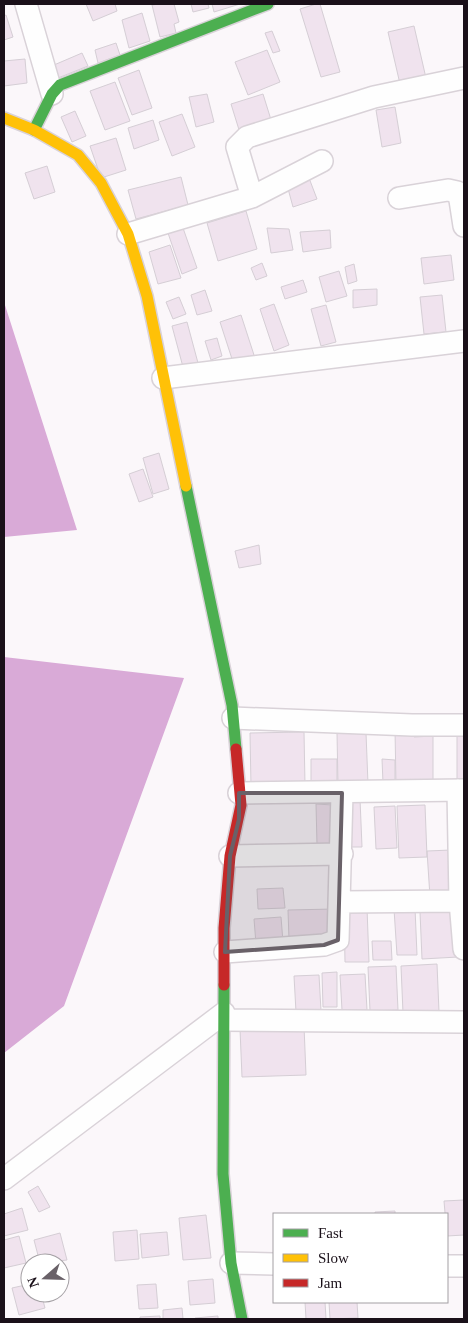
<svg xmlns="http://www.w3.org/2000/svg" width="468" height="1323" font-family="Georgia,serif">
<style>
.water{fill:#d9aad7}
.building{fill:#f0e3ee;stroke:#d5ced5}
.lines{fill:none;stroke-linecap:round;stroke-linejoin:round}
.street-casing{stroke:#d9d2d8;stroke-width:24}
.fast-casing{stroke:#d9d2d8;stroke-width:14}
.slow-casing{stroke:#d9d2d8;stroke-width:14}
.jam-casing{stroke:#d9d2d8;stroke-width:14}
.street{stroke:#fefefe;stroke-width:21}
.fast{stroke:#4caf50;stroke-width:11}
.slow{stroke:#ffc107;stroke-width:11}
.jam{stroke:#c62828;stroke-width:11}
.marked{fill:#696168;fill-opacity:0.2;stroke:#696168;stroke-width:4;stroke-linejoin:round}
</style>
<rect width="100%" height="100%" fill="#fbf7fa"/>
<!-- water -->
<path class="water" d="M4 302 77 530 4 537Z
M4 657 184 678 64 1006 4 1053Z"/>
<!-- building -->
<path class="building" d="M86 4H115L117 11 93 21Z
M158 4H174L179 22 174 24 176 33 160 37 152 5Z
M191 4H208L209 8 193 12Z
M212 4H240L214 12Z
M316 4H320L340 72 321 77 300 9Z
M142 13 150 41 129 48 122 20Z
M6 15 13 37 4 40V16Z
M414 26 426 78 400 84 388 32Z
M272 31 280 51 273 53 265 33Z
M116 43 120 55 98 63 95 50Z
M267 50 280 82 248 95 235 62Z
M82 53 88 66 58 78 54 65Z
M25 59 27 83 4 86V61Z
M139 70 152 108 132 115 118 78Z
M115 82 130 121 105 130 90 91Z
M207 94 214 122 196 127 189 97Z
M263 94 272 123 240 133 231 104Z
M395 107 401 143 382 147 376 110Z
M75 111 86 136 72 142 61 117Z
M182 114 195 147 172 156 159 122Z
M153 120 159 140 134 149 128 128Z
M116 138 126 170 101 178 90 146Z
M47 166 55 192 34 199 25 173Z
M181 177 188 205 136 219 128 190Z
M309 178 317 199 293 207 287 185Z
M246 211 257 249 218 261 207 223Z
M183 228 197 268 182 274 168 233Z
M267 228 289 229 293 250 271 253Z
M330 230 331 248 303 252 300 232Z
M170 245 181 278 158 284 149 252Z
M451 255 454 280 424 284 421 258Z
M262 263 267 276 256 280 251 268Z
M354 264 357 281 348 284 345 267Z
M339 271 347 296 326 302 319 277Z
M303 280 307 292 285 299 281 287Z
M377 289V305L353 308V290Z
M205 290 212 311 197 315 191 295Z
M442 295 446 332 424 334 420 297Z
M179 297 186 314 173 319 166 302Z
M274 304 289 345 274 351 260 309Z
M326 305 336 342 321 346 311 309Z
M241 315 254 355 233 362 220 322Z
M187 322 198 363 183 367 172 326Z
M217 338 222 356 211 360 205 341Z
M159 453 169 489 153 494 143 458Z
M143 469 153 497 139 502 129 474Z
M259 545 261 564 239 568 235 551Z
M414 729V737L433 736V784H396L395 730Z
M304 732 305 785 251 786 250 733Z
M337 733H366L368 784 338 785Z
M457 736H464V782H457Z
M311 759H337V786H311Z
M382 759 395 760V784L383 783Z
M345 799H360L362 847H346Z
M316 804 333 805V844L317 845Z
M425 805 427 857 399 858 397 806Z
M395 806 397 848 376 849 374 807Z
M451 850 454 896 430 897 427 851Z
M283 888 285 908 258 909 257 889Z
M367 908 369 962H345L344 909Z
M415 908 417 955H397L394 909Z
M334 909 335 939 289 940 288 910Z
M455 910 458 957 422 959 420 912Z
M281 917 283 942 256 944 254 919Z
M372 941H391L392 960H373Z
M437 964 439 1012 403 1013 401 966Z
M396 966 398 1010 370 1011 368 967Z
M337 972V1007H323L322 973Z
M365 974 367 1010H342L340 975Z
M319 975 321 1011 296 1012 294 976Z
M304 1026 306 1075 242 1077 240 1029Z
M38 1186 50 1207 39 1212 28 1192Z
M464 1200V1235L447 1236 444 1201Z
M22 1208 28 1230 4 1236V1214Z
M395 1211V1214H375V1212Z
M206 1215 211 1258 183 1260 179 1218Z
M137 1230 139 1259 115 1261 113 1232Z
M167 1232 169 1255 142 1258 140 1234Z
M60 1233 67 1260 40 1263 34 1240Z
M19 1236 26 1263 4 1268V1240Z
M213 1279 215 1303 190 1305 188 1281Z
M30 1284V1293H41L45 1308 19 1315 12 1288Z
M156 1284 158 1308 139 1309 137 1285Z
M305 1302H325L326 1319H306Z
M329 1302H357L358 1318 330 1319Z
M182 1308 183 1319H163V1310Z
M160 1316V1319H140V1317Z
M218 1316V1319H195V1318Z"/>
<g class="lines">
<defs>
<path id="street" d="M26 4 52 94
M252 197 237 147 247 137 374 97 464 78
M399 198 448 190 457 192 460 200 464 226
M128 234 252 197 322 161
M163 378 464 341
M233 718 412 725H464
M458 790 460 901 464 949
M239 793 464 790
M230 856 342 854
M341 902 460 901
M225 952 324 945 338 940 342 793
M224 1020 464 1022
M4 1179 224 1013
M231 1263 274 1264
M447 1266H464"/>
<path id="fast" d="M34 130 52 94 60 85 268 4
M186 486 232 705 236 749
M224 985 223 1174 231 1263 242 1319"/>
<path id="slow" d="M4 118 34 130 78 155 101 183 128 234 147 296 186 486"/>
<path id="jam" d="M224 985V928L230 856 241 805 236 749"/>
</defs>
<!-- street casing -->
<use href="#street" class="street-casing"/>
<!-- fast casing -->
<use href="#fast" class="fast-casing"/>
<!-- slow casing -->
<use href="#slow" class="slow-casing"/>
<!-- jam casing -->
<use href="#jam" class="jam-casing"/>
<!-- street -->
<use href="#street" class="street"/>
<!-- fast -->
<use href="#fast" class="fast"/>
<!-- slow -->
<use href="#slow" class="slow"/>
<!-- jam -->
<use href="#jam" class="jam"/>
</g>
<!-- marked area -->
<path class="marked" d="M239 793H342L338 940 324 945 225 952 230 856 239 819Z"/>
<!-- border -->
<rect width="468" height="1323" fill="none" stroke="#1a1019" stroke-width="10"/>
<!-- legend -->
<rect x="273" y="1213" width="175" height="90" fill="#ffffff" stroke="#a39fa3"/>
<rect x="283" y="1229" width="25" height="8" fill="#4caf50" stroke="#a39fa3"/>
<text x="318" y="1238" font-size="15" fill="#1a1019">Fast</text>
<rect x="283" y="1254" width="25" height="8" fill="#ffc107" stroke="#a39fa3"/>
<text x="318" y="1263" font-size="15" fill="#1a1019">Slow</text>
<rect x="283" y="1279" width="25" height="8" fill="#c62828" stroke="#a39fa3"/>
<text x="318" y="1288" font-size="15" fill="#1a1019">Jam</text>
<!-- north arrow -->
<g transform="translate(45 1278) rotate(250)"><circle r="24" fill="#ffffff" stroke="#a39fa3"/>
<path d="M0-4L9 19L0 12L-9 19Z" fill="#696168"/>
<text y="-8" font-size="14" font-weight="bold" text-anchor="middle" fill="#1a1019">N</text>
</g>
</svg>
